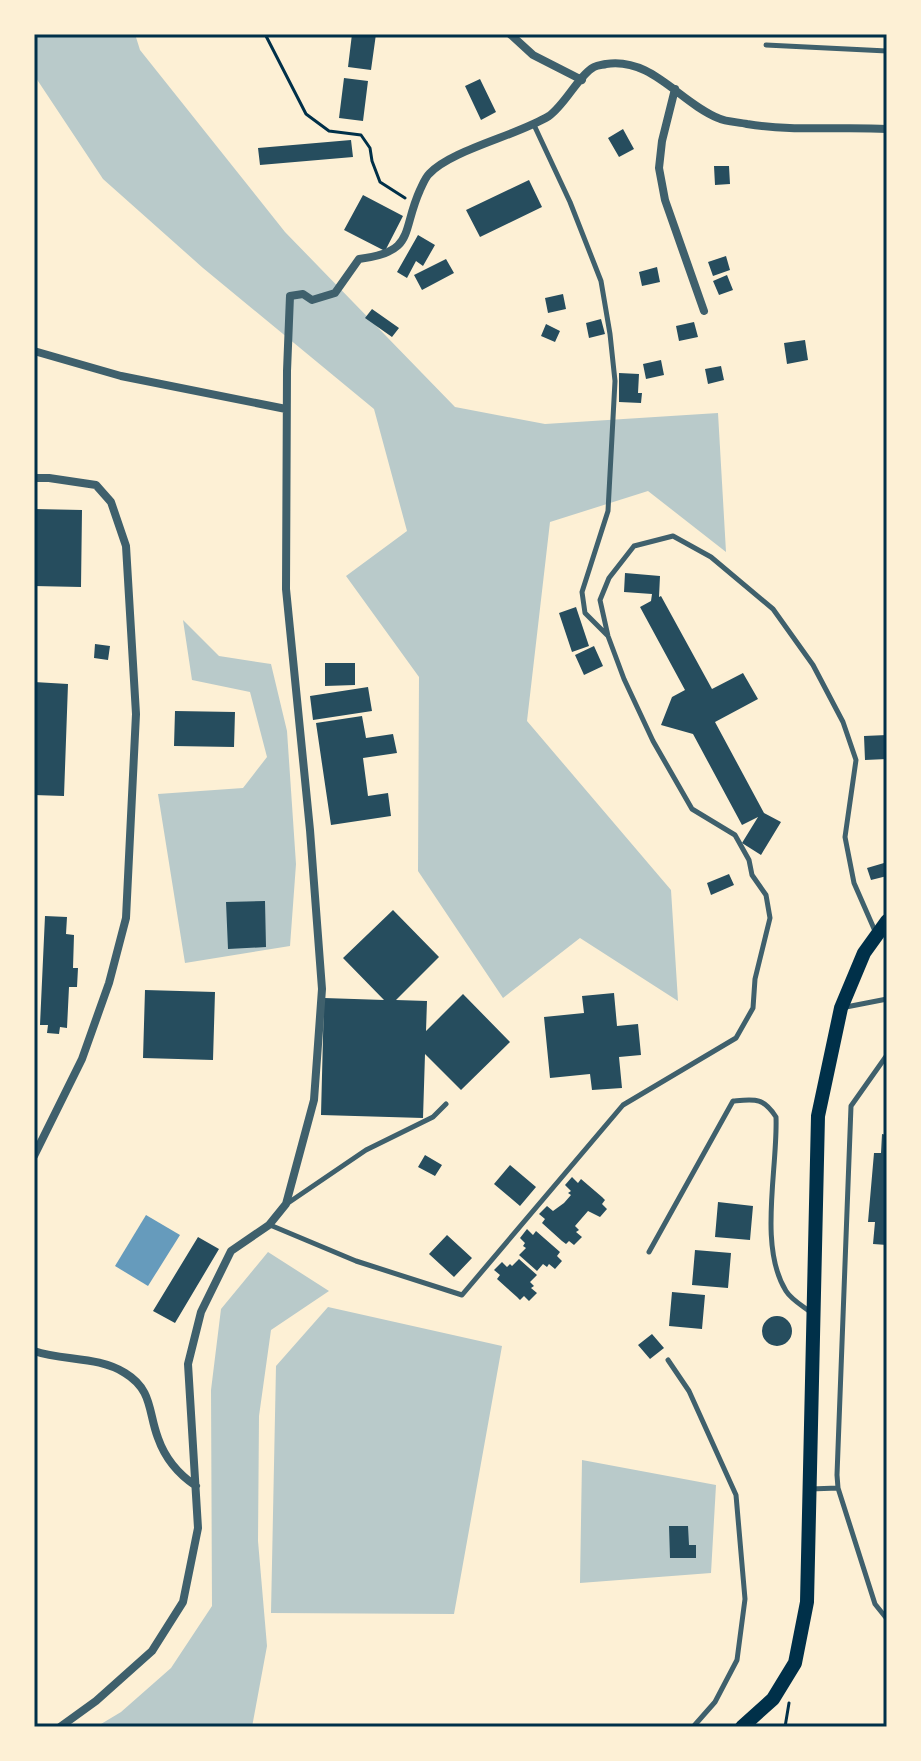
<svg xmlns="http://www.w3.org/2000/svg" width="921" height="1761" font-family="Helvetica,sans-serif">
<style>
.green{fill:#b9caca}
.water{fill:#669bbc}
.building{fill:#264d5e}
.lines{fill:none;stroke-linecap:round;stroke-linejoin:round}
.path{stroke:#003049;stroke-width:3}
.service{stroke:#3f606c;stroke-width:5}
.minor{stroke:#3f606c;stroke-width:8}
.secondary{stroke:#003049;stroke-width:14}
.neatline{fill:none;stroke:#003049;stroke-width:3}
</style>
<rect width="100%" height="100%" fill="#fdf0d5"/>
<!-- green -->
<path class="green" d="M34 34H135L140 50 285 232 455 407 545 424 718 413 726 552 648 491 550 522 527 721 671 890 678 1001 580 938 503 998 418 871 419 677 346 576 407 531 374 409 203 268 103 179 34 75Z
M183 620 219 656 271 664 287 731 296 864 290 946 185 963 158 794 243 788 267 757 250 692 192 680Z
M268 1252 329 1291 271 1330 259 1416 258 1541 267 1646 252 1727H96L121 1712 171 1668 212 1606 211 1390 221 1309Z
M328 1307 502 1346 454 1614 271 1613 276 1366Z
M582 1460 716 1485 711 1573 580 1583Z"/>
<!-- water -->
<path class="water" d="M146 1215 180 1235 148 1286 115 1266Z"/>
<!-- building -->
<path class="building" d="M352 34H376L371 70 348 67Z
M344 78 368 81 363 121 339 118Z
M480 79 496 112 481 120 465 86Z
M623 129 634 149 619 157 608 138Z
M351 140 353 157 260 165 258 148Z
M714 166H729L730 184 715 185Z
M529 180 542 207 480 237 466 210Z
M363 195 403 216 385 251 344 230Z
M418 235 435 245 423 266 416 261 407 278 397 272Z
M726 256 730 270 713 276 708 262Z
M446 259 454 273 422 290 414 275Z
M657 267 660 282 642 286 639 272Z
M727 275 733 290 719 295 713 281Z
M563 294 566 309 548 313 545 298Z
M372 309 399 328 392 337 365 318Z
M601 319 605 334 589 338 586 323Z
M694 322 698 337 679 341 676 326Z
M546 324 560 331 555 342 541 336Z
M805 340 808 360 787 364 784 343Z
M661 360 664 375 646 379 643 364Z
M721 366 724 380 708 384 705 369Z
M619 373 639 374 638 393H642L641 403 619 402Z
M34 509 82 510 81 587 34 586Z
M625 573 660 576 659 597 661 596 712 689 743 673 758 699 715 722 764 813 781 822 761 855 742 843 758 817 742 825 693 734 661 725 672 697 685 690 640 607 651 601 652 594 624 592Z
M576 607 589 646 572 652 559 613Z
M95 644 110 646 108 660 94 658Z
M594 646 603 666 584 675 575 655Z
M325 663H355V685L325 686Z
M34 682 68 684 64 796 34 795Z
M368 687 372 711 313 720 310 696Z
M175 711 235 712 234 747 174 746Z
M362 716 366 738 393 734 397 753 363 758 368 796 388 793 391 816 331 825 316 723Z
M887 735V759L865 760 864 736Z
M884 863 887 876 871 880 867 868Z
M729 874 734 885 711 895 707 883Z
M265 901 266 947 228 949 226 902Z
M393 910 439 957 396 1000 427 1001 426 1031 463 994 510 1042 461 1090 425 1054 423 1118 321 1115 324 998 384 1000 343 958Z
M45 916 67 917 66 934 74 935 73 968H78L77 987H69L67 1028 60 1027 59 1034 47 1033 48 1025H40Z
M145 990 215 992 213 1060 143 1058Z
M614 993 617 1026 638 1024 641 1055 619 1057 622 1088 592 1090 590 1074 550 1078 544 1017 584 1013 582 996Z
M882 1134 887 1135V1245L873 1244 875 1222H868L874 1153H881Z
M425 1155 442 1165 435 1176 418 1167Z
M510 1165 536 1187 520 1206 494 1184Z
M572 1177 578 1183 581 1179 602 1197 605 1200 602 1204 607 1209 600 1217 588 1211 575 1226 579 1230 576 1232 582 1237 574 1245 569 1241 566 1244 562 1241 542 1223 545 1219 539 1214 547 1206 553 1211 564 1203 571 1195 568 1193 571 1191 565 1185Z
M718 1202 753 1206 750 1240 715 1237Z
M527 1229 533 1235 536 1231 560 1252 557 1256 562 1261 555 1269 549 1264 547 1267 543 1264 537 1271 519 1255 526 1248 523 1246 525 1243 520 1238Z
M447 1235 472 1258 454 1277 429 1254Z
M198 1237 219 1249 175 1323 153 1311Z
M695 1250 731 1253 728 1288 692 1285Z
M519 1259 537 1275 530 1282 534 1286 531 1288 537 1293 529 1301 524 1296 520 1300 517 1297 497 1279 500 1275 494 1270 502 1262 507 1267 510 1264 512 1266Z
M672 1292 705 1295 702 1329 669 1326Z
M762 1331a15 15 0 1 1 30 0a15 15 0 1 1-30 0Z
M652 1334 664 1348 650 1359 638 1345Z
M669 1526H688L689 1545H696V1558H670Z"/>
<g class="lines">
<!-- path -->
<path class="path" d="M265 34 306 114 329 131 361 135 370 148 372 161 380 182 405 198
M785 1727 789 1703"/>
<!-- service -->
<path class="service" d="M766 45 887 51
M534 125 570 202 601 281 610 334 615 381 608 511 582 592 585 613 607 635
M846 1007 887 999
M887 1055 851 1106 837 1475 838 1488 875 1604 887 1619
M288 1203 366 1150 433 1117 446 1104
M270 1225 356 1261 462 1295 623 1105 736 1038 753 1008 755 979 770 918 766 895 752 875 749 860 735 835 692 809 653 741 624 679 608 636 600 600 609 578 634 546 673 536 711 557 773 609 813 665 843 722 856 760 845 837 854 883 875 931
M649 1252 733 1101C755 1099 763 1097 776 1117 778 1168 758 1246 786 1291 791 1299 801 1305 809 1311
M668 1360 689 1391 736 1495 745 1599 737 1660 715 1702 693 1727
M810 1489 838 1488"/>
<!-- minor -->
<path class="minor" d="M510 34 533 55 582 80
M675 89 662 141 659 168 665 200 704 311
M34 351 121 376 286 409
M34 478H49L96 485 111 502 126 546 136 714 126 918 109 983 82 1059 34 1156
M34 1351C63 1361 98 1356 125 1373 153 1390 148 1412 158 1438 165 1458 178 1474 196 1486
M60 1727 96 1701 152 1651 183 1602 198 1528 188 1364 201 1312 231 1251 269 1225 286 1204 314 1100 322 989 310 830 286 589 287 371 290 296 303 294 312 300 335 293 359 259C416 252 401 232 420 190 423 184 425 178 429 174 451 150 516 136 549 116 565 105 579 75 594 67 598 65 602 65 606 64 652 57 679 102 718 118 726 122 738 122 747 124 794 132 840 126 887 129"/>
<!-- secondary -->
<path class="secondary" d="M742 1727 773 1699 795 1663 807 1602 818 1116 841 1008 864 953 887 921"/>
</g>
<!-- border -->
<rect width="921" height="1761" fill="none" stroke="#fdf0d5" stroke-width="72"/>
<rect x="36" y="36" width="849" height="1689" class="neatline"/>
</svg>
